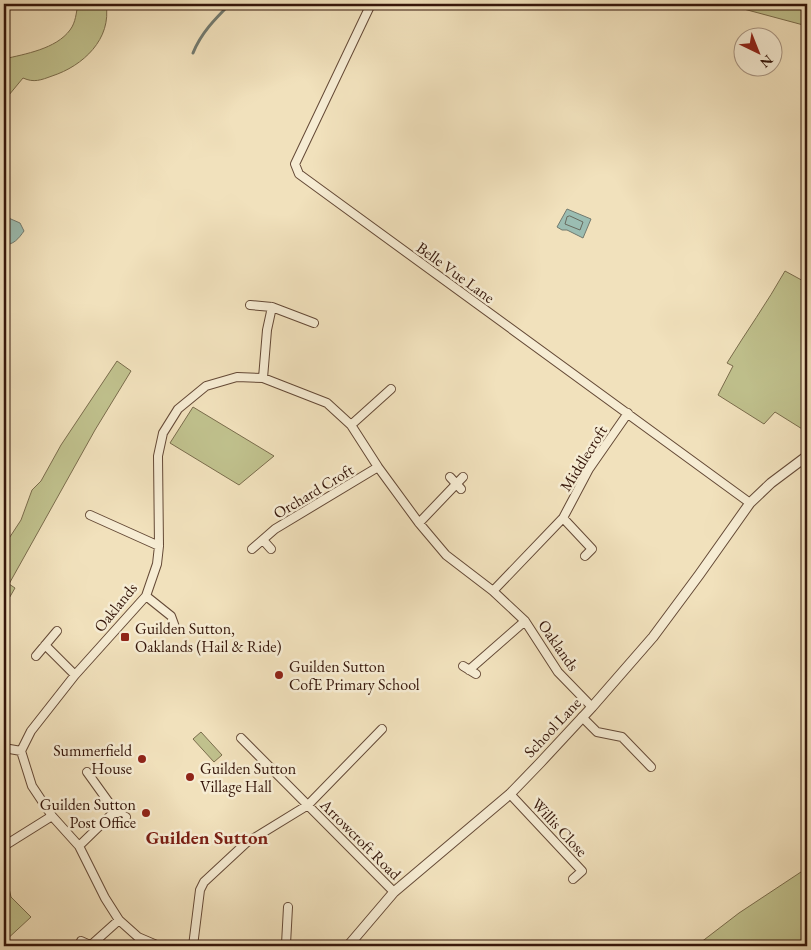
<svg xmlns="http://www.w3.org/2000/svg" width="811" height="950" font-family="'EB Garamond',serif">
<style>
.green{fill:#c0c18d;stroke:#7a6c4c}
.water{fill:#9bbdb2;stroke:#727a6f}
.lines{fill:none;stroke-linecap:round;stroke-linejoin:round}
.shore{stroke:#686a5e;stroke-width:1}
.stream{stroke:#727a6f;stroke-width:3}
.minor-casing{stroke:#644936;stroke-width:10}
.tertiary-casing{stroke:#644936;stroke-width:11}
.minor{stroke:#f6ecd3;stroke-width:8}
.tertiary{stroke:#f6ecd3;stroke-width:9}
.poi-dot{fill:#8f2418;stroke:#f6ecd3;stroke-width:2}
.labels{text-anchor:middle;stroke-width:5;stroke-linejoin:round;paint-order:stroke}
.street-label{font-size:16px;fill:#35160a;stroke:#f6ecd3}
.poi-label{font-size:16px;fill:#35160a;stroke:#f6ecd3;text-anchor:start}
.quarter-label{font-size:19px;font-weight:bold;fill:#7a1f14;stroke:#f6ecd3}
</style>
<rect width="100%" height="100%" fill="#f1e1bc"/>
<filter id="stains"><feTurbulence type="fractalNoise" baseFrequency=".004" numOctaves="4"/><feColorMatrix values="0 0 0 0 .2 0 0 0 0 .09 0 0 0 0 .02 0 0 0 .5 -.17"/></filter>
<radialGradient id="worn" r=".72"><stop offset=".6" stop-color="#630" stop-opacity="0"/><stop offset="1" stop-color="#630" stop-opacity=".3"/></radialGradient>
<!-- green -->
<path class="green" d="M78 4H106C112 39 83 66 52 76 41 80 34 83 23 78L4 101V59C25 54 56 49 70 30 76 22 76 13 78 4Z
M725 4H807V26Z
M785 271 807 283V432L775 412 764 424 718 395 733 366 727 363C746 332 767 303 785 271Z
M117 361 131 371 95 430 9 584 15 588 4 607V546L21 520 32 490 41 481 61 445Z
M193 407 274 456 239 485 170 443Z
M201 732 222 755 214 762 193 739Z
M807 868V946H696L739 913Z
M5 871 11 897 31 917 4 942Z"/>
<!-- water -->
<path class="water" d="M567 209 591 219 583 238 567 230H562L557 227Z
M4 216 20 223 24 231C19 238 13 246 4 244Z"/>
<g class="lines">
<!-- shore -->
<path class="shore" d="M570 216 583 222 580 230 565 224 567 217Z"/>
<!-- stream -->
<path class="stream" d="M193 53C201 33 215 19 230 4"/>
<defs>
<path id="minor" d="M371 4 295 164 299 174 750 503
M250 305 272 307 267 330 263 378
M272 307 314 323
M351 425 391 389
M450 477 461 489
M90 515 159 546
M563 518 589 469 628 413
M419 523 463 477
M263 540 271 549
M252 549 275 529 378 467
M493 591 563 518 592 549 585 556
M146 596 171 616 175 627
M45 645 75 675
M36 656 57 631
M463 666 476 674
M469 670 525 621
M582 717 597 732 622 737 651 767
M241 738 394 892
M4 748 21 751
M87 772 115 811
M510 794 582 871 573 879
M4 846 52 816
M79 846 115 811 126 817
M81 941 90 945
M286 944 288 907
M90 946 119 920
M159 946 138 937 119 920 105 898 79 846 52 816 32 786 21 751 31 731 75 675 146 596 157 564 159 546 158 456 163 433 178 409 206 386 237 377 263 378 327 403 351 425 378 467 419 523 446 555 493 591 525 621 558 672 592 707
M193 946 200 890 204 882 246 843 308 805 382 729
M276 946 286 944 303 946"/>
<path id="tertiary" d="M348 946 394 892 510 794 540 763 592 707 653 637 699 575 750 503 771 483 807 456"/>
</defs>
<!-- minor casing -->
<use href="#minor" class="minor-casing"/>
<!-- tertiary casing -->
<use href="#tertiary" class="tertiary-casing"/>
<!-- minor -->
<use href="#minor" class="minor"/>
<!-- tertiary -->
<use href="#tertiary" class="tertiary"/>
</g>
<!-- markers -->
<g class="poi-dot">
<rect x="120" y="632" width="10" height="10" rx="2.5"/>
<circle cx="279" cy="675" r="5"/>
<circle cx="142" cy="759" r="5"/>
<circle cx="190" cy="777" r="5"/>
<circle cx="146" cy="813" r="5"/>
</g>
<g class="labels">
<!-- street labels -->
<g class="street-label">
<text transform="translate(456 272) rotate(36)" y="6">Belle Vue Lane</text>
<text transform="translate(583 458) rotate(-58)" y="6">Middlecroft</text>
<text transform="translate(313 491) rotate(-31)" y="6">Orchard Croft</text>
<text transform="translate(115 607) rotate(-51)" y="6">Oaklands</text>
<text transform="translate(559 645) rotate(55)" y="6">Oaklands</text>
<text transform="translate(552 727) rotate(-47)" y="6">School Lane</text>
<text transform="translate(560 827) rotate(47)" y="6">Willis Close</text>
<text transform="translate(361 839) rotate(45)" y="6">Arrowcroft Road</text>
</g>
<!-- poi labels -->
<g class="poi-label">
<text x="135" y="634">Guilden Sutton,<tspan x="135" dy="18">Oaklands (Hail &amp; Ride)</tspan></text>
<text x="289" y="672">Guilden Sutton<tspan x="289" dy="18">CofE Primary School</tspan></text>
<text x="132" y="756" text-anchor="end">Summerfield<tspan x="132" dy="18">House</tspan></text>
<text x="200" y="774">Guilden Sutton<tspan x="200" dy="18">Village Hall</tspan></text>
<text x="136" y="810" text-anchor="end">Guilden Sutton<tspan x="136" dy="18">Post Office</tspan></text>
</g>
<!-- quarter labels -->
<g class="quarter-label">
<text x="207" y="844">Guilden Sutton</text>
</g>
</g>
<!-- margin -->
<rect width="811" height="950" fill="none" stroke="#f1e1bc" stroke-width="20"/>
<rect x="5" y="5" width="801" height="940" fill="none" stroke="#35160a" stroke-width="2.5"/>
<rect x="10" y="10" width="791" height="930" fill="none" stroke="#35160a"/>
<!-- north arrow -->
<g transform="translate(758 52) rotate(137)"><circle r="24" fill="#f6ecd3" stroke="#a99683"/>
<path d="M0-4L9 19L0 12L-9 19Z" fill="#8f2418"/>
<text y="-8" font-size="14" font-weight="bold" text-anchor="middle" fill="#35160a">N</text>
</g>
<rect width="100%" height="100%" filter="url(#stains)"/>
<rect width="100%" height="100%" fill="url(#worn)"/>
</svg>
